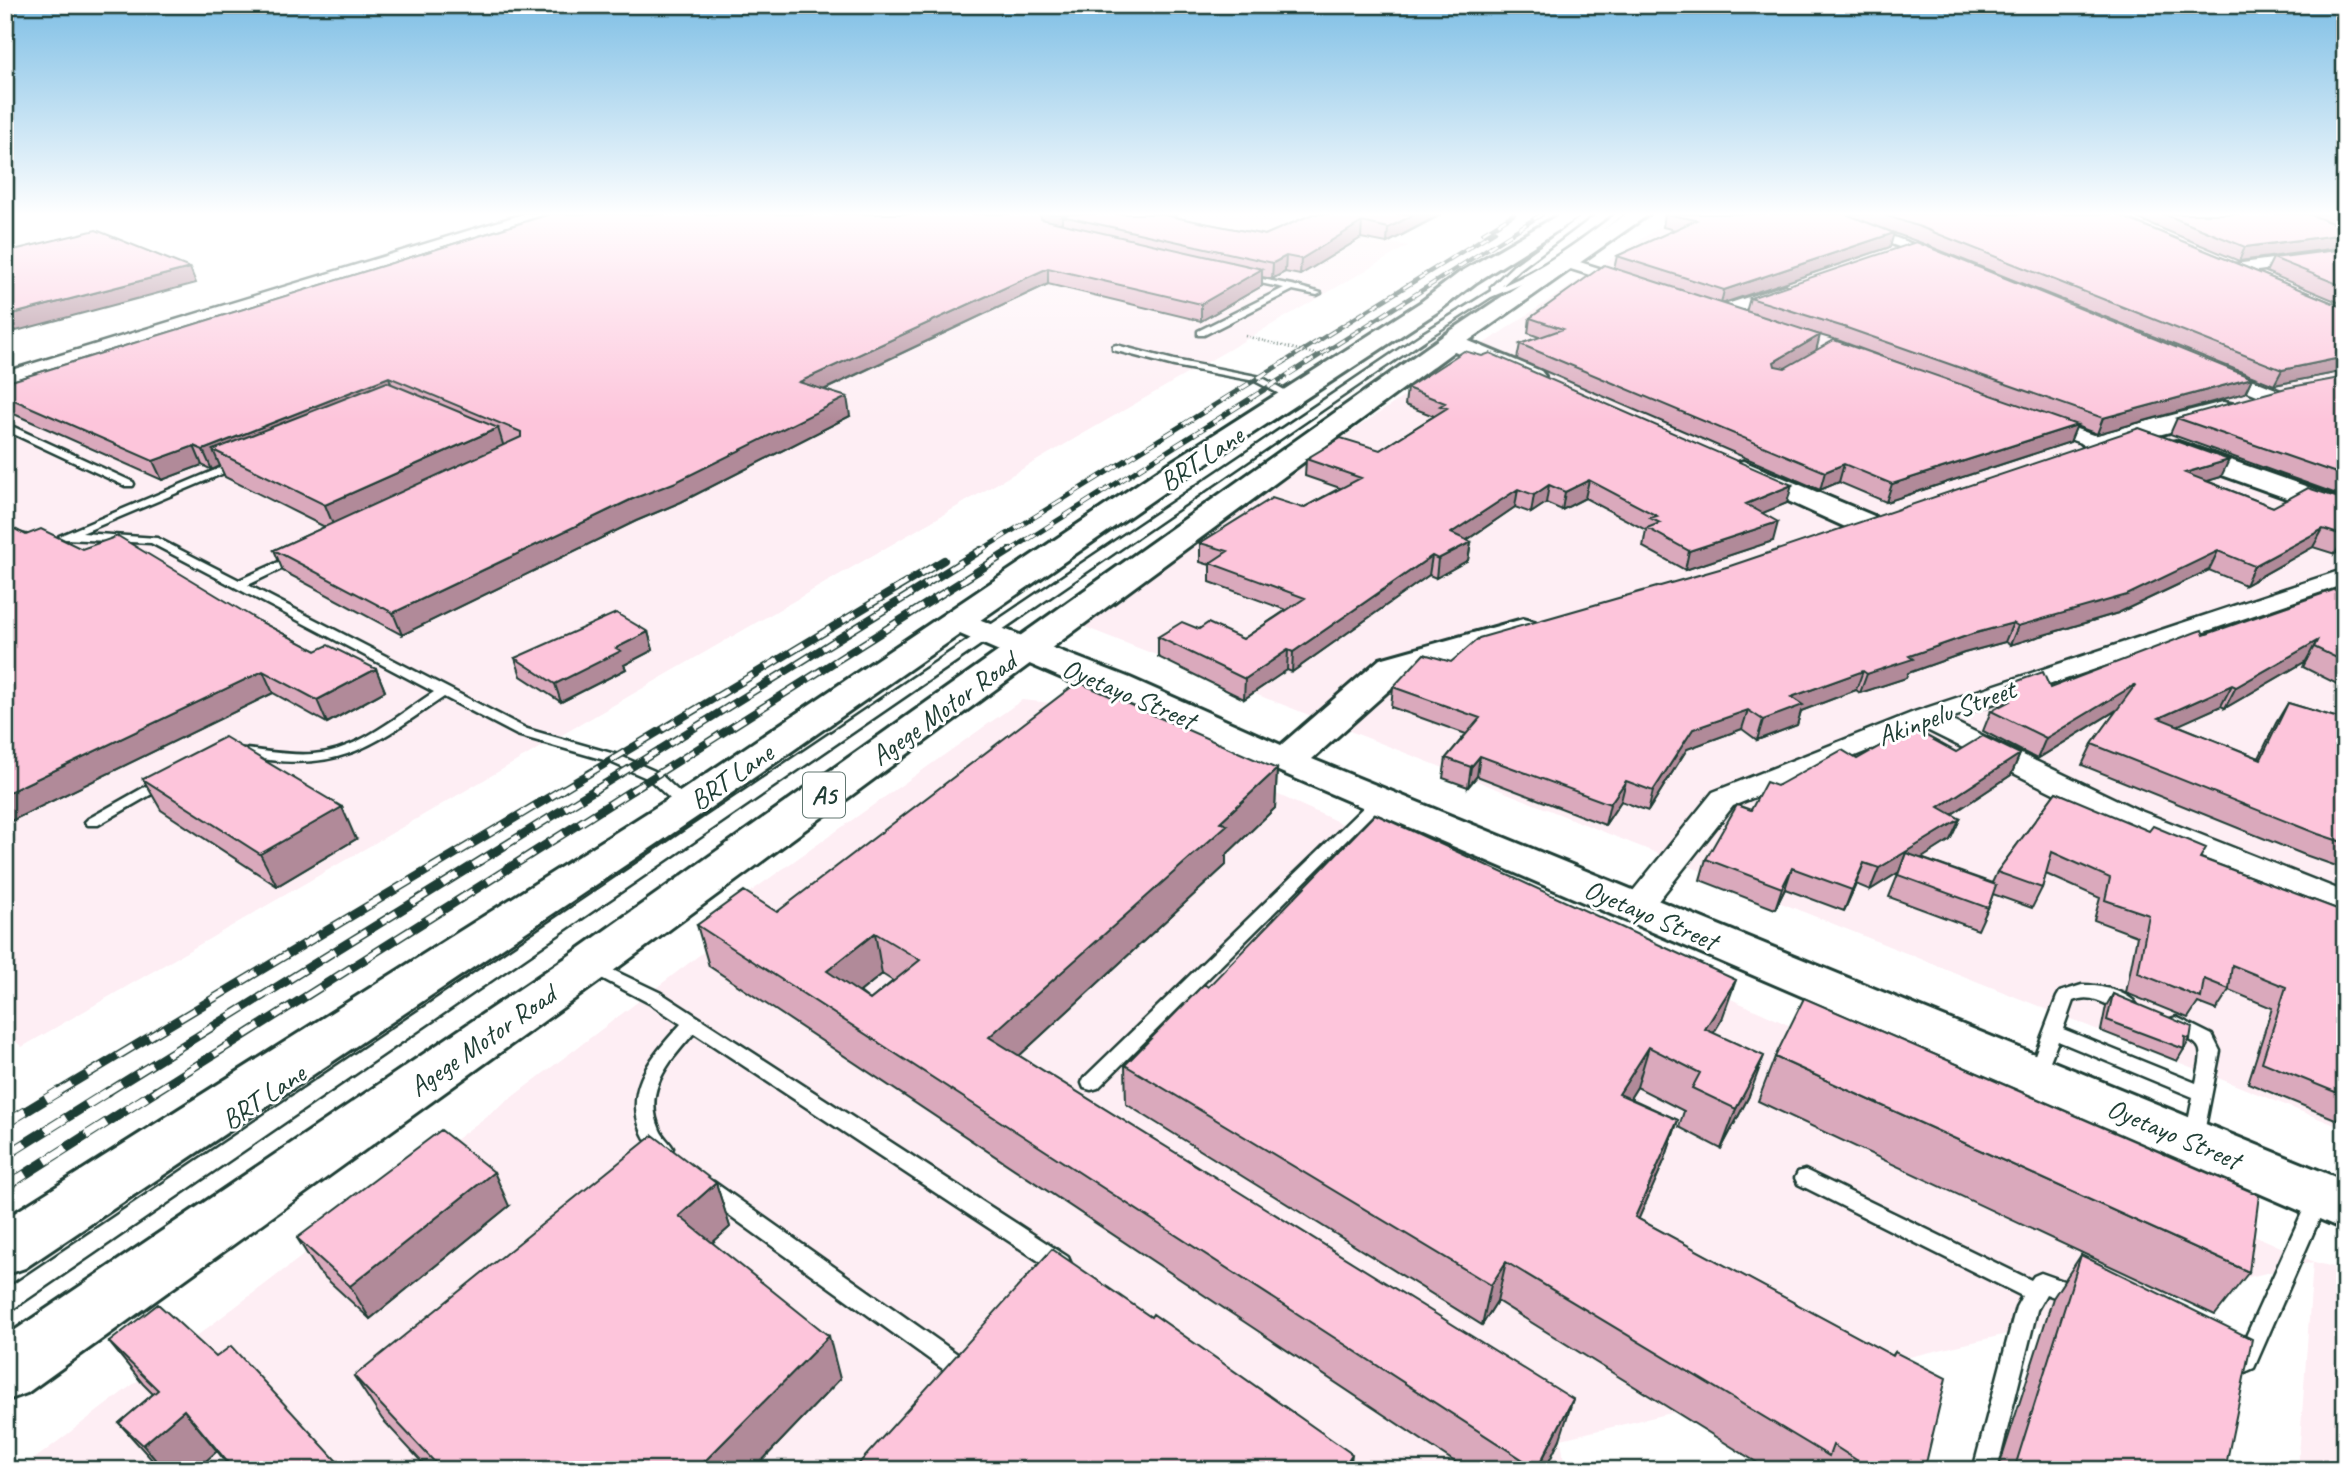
<svg xmlns="http://www.w3.org/2000/svg" width="2350" height="1475" font-family="Caveat,sans-serif">
<style>
.built{fill:#feeef4}
.lines{fill:none;stroke-linecap:round;stroke-linejoin:round}
.lane-casing{stroke:#1f3d34;stroke-width:5}
.street-casing{stroke:#1f3d34;stroke-width:5}
.secondary-casing{stroke:#1f3d34;stroke-width:6}
.highway-casing{stroke:#1f3d34;stroke-width:6}
.lane{fill:#fff;fill-rule:evenodd}
.street{fill:#fff;fill-rule:evenodd}
.secondary{fill:#fff;fill-rule:evenodd}
.highway{fill:#fff;fill-rule:evenodd}
.rail-far4-casing{stroke:#1f3d34;stroke-width:4.5}
.rail-far3-casing{stroke:#1f3d34;stroke-width:5}
.rail-far2-casing{stroke:#1f3d34;stroke-width:8}
.rail-far1-casing{stroke:#1f3d34;stroke-width:9}
.rail-casing{stroke:#1f3d34;stroke-width:10}
.rail-far4{stroke:#fff;stroke-width:2.5;stroke-dasharray:9;stroke-linecap:butt}
.rail-far3{stroke:#fff;stroke-width:3.5;stroke-dasharray:11;stroke-linecap:butt}
.rail-far2{stroke:#fff;stroke-width:5;stroke-dasharray:15;stroke-linecap:butt}
.rail-far1{stroke:#fff;stroke-width:6;stroke-dasharray:18;stroke-linecap:butt}
.rail{stroke:#fff;stroke-width:8;stroke-dasharray:24;stroke-linecap:butt}
.path-bridge{stroke:#1f3d34;stroke-width:2.5;stroke-dasharray:1 2.5;stroke-linecap:butt}
.wall{fill:#daa9bc;stroke:#1f3d34;stroke-width:2;fill-rule:evenodd}
.shaded-wall{fill:#b18a99;stroke:#1f3d34;stroke-width:2}
.building{fill:#fdc5db;stroke:#1f3d34;stroke-width:2;fill-rule:evenodd}
.labels{text-anchor:middle;stroke-width:6;stroke-linejoin:round;paint-order:stroke}
.shield{fill:#fff;stroke:#627771;stroke-width:2}
.shield-label{font-size:26px;font-weight:bold;fill:#1f3d34}
.street-label{font-size:28px;fill:#1f3d34;stroke:#fff}
</style>
<rect width="100%" height="100%" fill="#fff"/>
<filter id="ink" filterUnits="userSpaceOnUse"><feTurbulence type="fractalNoise" baseFrequency=".0143" numOctaves="2"/><feDisplacementMap in="SourceGraphic" scale="14" xChannelSelector="R" yChannelSelector="G"/><feConvolveMatrix kernelMatrix="1 2 1 2 8 2 1 2 1" color-interpolation-filters="sRGB"/></filter>
<g filter="url(#ink)">
<!-- built -->
<path class="built" d="M582 214H1249L1408 246 22 1047 5 1032V398Z
M1679 214H2345V1129L1482 783 1067 620Z
M1022 700 1081 706 2314 1262 2345 1270V1470H2298L2313 1262 1561 1439 1565 1470H20L747 919 729 907Z"/>
<g class="lines">
<defs>
<path id="lane" d="M1585 214H1593L1520 269 1502 286C1544 268 1579 241 1616 214H1624L1559 263 1531 280 1491 297 1426 339 13 1309 5 1312V1290L1420 335 1491 291V287L1514 265Z
M1242 275 1292 285 1321 293 1317 295 1293 290 1204 335H1198V331L1284 288 1242 279Z
M1116 345 1174 360 1261 377 1297 397 1289 399 1255 381 1174 366 1113 350V346Z
M5 423 133 482 134 484 133 486H125L5 430Z
M239 460 244 463 243 465 82 533 157 538 239 580 292 556H300V560L248 585 527 729 618 755 659 773 691 803 693 806 691 809H681L649 779 608 761 517 735 444 697C382 738 349 770 269 760 257 758 243 758 231 755L229 752 231 749 236 748C261 750 287 756 313 754 358 751 398 715 434 692L151 543 65 539 59 536Z
M166 775 171 777 173 780 171 783 98 825H88L85 822 88 819Z
M1378 796 1385 801 1383 804 1098 1088 1091 1090 1084 1088 1082 1083 1084 1078 1373 798Z
M594 961 661 993 1068 1257 1071 1264 1068 1271 1061 1273 1054 1271 694 1033C670 1061 642 1090 660 1130 663 1137 669 1141 673 1148L670 1154C659 1157 654 1153 648 1144 618 1095 649 1059 681 1024L649 1003 588 971 586 967 588 963Z
M2082 985C2098 985 2128 991 2137 1005L2134 1010C2114 1016 2098 990 2073 1001L2063 1029 2196 1083C2204 1043 2205 1048 2170 1029L2167 1024 2170 1019 2176 1017 2212 1035 2220 1051 2202 1143 2195 1145 2188 1143 2185 1137 2193 1097 2058 1041 2043 1078 2037 1080 2031 1078 2028 1073 2057 997 2060 992Z
M1805 1170 2031 1280 2034 1276 2041 1273 2083 1288 2087 1295 2083 1302 2076 1305 2046 1294 2037 1310 1997 1470H1973L2016 1307 2022 1296 1798 1184 1795 1178 1798 1172Z
M707 1180 714 1182 963 1358 966 1365 963 1372 955 1376 947 1372 700 1194 697 1188 700 1182Z
M2318 1190 2325 1193 2328 1199 2254 1368 2234 1377 2226 1373 2223 1366 2226 1359 2238 1354 2311 1193Z"/>
<path id="street" d="M523 214H545L5 384V372Z
M1812 214H1832L1950 258 1942 263 1936 261Z
M2345 249V259L2235 274 2227 269 2235 264Z
M1567 258 1637 280 1639 283 1631 288 1561 266V260Z
M1785 285 1793 290 1791 293 1721 317 1713 312 1715 308Z
M2215 365 2281 391 2284 395 2281 399H2267L2208 375 2206 371 2208 367Z
M2038 415 2104 439 2107 443 2097 449 2031 425 2028 421 2031 417Z
M2345 569V584L1948 719 2138 810 2345 892V916L2116 824 1923 728 1733 806 1647 915 1636 918 1625 915 1620 907 1713 792 1914 712Z"/>
<path id="secondary" d="M1452 334 1541 371 1545 376 1541 381H1523L1443 346 1440 341 1443 336Z
M2223 402 2232 404 2236 410 2232 416 2096 451 2086 449 2082 443 2086 437Z
M2176 441 2345 500V519L2166 455 2162 449 2166 443Z
M1743 461 1874 516 1878 523 1874 530 1863 532 1852 530 1733 476 1729 470 1733 464Z
M958 611 1130 678 1281 745 1380 659 1523 619 1535 622 1540 629 1535 636 1406 675 1312 759 2345 1181V1230L946 628 941 621 946 614Z"/>
<path id="highway" d="M1560 214H1584L1475 283 1437 312 1183 479 700 815 25 1268 5 1275V1219L672 797 1163 467 1421 302 1459 273Z
M1626 214H1649L1461 346 605 977 27 1393 5 1401V1337L573 953 1443 336Z"/>
</defs>
<!-- lane casing -->
<use href="#lane" class="lane-casing"/>
<!-- street casing -->
<use href="#street" class="street-casing"/>
<!-- secondary casing -->
<use href="#secondary" class="secondary-casing"/>
<!-- highway casing -->
<use href="#highway" class="highway-casing"/>
<!-- lane -->
<use href="#lane" class="lane"/>
<!-- street -->
<use href="#street" class="street"/>
<!-- secondary -->
<use href="#secondary" class="secondary"/>
<!-- highway -->
<use href="#highway" class="highway"/>
<defs>
<path id="rail-far4" d="M1483 233 1514 214
M1281 364 1495 231
M1306 364 1542 214"/>
<path id="rail-far3" d="M978 552 1284 362
M1008 552 1308 362"/>
<path id="rail-far2" d="M560 791 944 560
M593 791 981 550
M631 791 1011 550"/>
<path id="rail-far1" d="M56 1093 563 789
M106 1093 596 789
M153 1093 634 789"/>
<path id="rail" d="M5 1124 59 1091
M5 1156 109 1091
M5 1187 156 1091"/>
</defs>
<!-- rail-far4 casing -->
<use href="#rail-far4" class="rail-far4-casing"/>
<!-- rail-far3 casing -->
<use href="#rail-far3" class="rail-far3-casing"/>
<!-- rail-far2 casing -->
<use href="#rail-far2" class="rail-far2-casing"/>
<!-- rail-far1 casing -->
<use href="#rail-far1" class="rail-far1-casing"/>
<!-- rail casing -->
<use href="#rail" class="rail-casing"/>
<!-- rail-far4 -->
<use href="#rail-far4" class="rail-far4"/>
<!-- rail-far3 -->
<use href="#rail-far3" class="rail-far3"/>
<!-- rail-far2 -->
<use href="#rail-far2" class="rail-far2"/>
<!-- rail-far1 -->
<use href="#rail-far1" class="rail-far1"/>
<!-- rail -->
<use href="#rail" class="rail"/>
<!-- path-bridge -->
<path class="path-bridge" d="M1245 336 1326 357"/>
</g>
<!-- wall -->
<path class="wall" d="M550 214 1172 217 1265 235 1313 214 1435 218 1387 243 1361 238 1300 275 1285 272 1272 279 1262 277V286L1201 321 1048 284 824 390 850 416 681 502 636 521 402 635 283 571 274 550 325 527 225 477 220 466 212 470 202 465 162 480 5 410V383Z
M1665 214H2116L2345 308V371L2274 385 1919 242 1888 231 1890 247 1722 304 1746 312 1750 298 2252 378 2245 393 2097 434 2076 426 2070 442 1886 502 1839 482 1820 490 1517 359 1520 344 1539 337 1528 333 1530 318 1614 269 1617 256 1675 230 1663 227ZM1796 328 1840 341 1910 367 1816 350Z
M2127 214H2345V247L2239 261Z
M2345 249V305L2266 272 2273 258Z
M2345 377V497L2170 434 2177 418Z
M1407 388 1787 503 1762 513 1773 541 1685 570 1643 547 1646 530 1585 498 1562 510 1546 503 1531 513 1515 507 1467 540 1471 542 1468 560 1436 578 1429 575 1292 672 1287 670 1244 699 1158 657V637L1199 629 1243 639 1286 610 1210 582V565L1200 562V543L1303 508 1340 488 1305 476 1306 459 1380 450 1434 416 1405 405Z
M2221 477 2207 481 2273 507 2345 500V548L2335 554 2313 547 2245 585 2209 570 2118 613 2010 645 2005 642 1964 653 1908 673 1906 678 1860 693 1856 690 1801 711 1797 725 1757 740 1742 729 1687 749 1648 811 1621 801 1605 825 1477 776 1468 787 1443 778 1446 758 1466 734 1391 707 1393 687 1451 662Z
M5 528 82 549 259 621 316 651 376 669 385 691 327 723 273 693 5 824Z
M2345 586V688L2303 667 2306 661 2225 708 2221 706 2177 725 2259 758 2276 723 2288 703 2345 720V869L2305 855 2082 765 2092 744 2117 710 2037 759 1983 731 1991 711 1999 706 2008 686 2050 688Z
M648 632 653 650 624 665 626 669 561 702 521 676 515 658Z
M1956 752 2020 754 2011 775 1952 814 1960 819 1950 840 1921 858 1992 883 1997 872 2056 792 2201 858 2345 912V1123L2248 1083 2272 1008 2229 990 2216 1010 2198 1003 2188 1018 2126 993 2137 936 2094 920 2100 898 2046 874 2042 888 2032 908 1993 894 1988 908 1978 930 1889 897 1899 872 1870 890 1856 884 1844 911 1785 889 1775 909 1700 880 1706 859 1751 810 1777 786 1857 759Z
M1277 769 1275 808 1226 855V865L1019 1056 1560 1439 1545 1470H1467L709 966 697 925 777 912ZM882 974 893 981 870 1000 860 992Z
M143 779 356 839 277 886 161 810Z
M1208 987 1722 1019 1713 1033 1749 1096 1721 1149 1679 1127 1684 1111 1637 1087 1630 1098 1678 1120 1665 1159 1638 1219 1892 1356 1895 1352 1923 1470H1769L1497 1301 1482 1325 1126 1104 1125 1065Z
M2113 994 2190 1039 2177 1061 2101 1031 2106 1006Z
M1775 1057 2249 1272 2215 1315 1758 1101Z
M716 1183 730 1227 712 1243 840 1379 753 1470H429L382 1419 354 1376Z
M509 1206 370 1319 318 1271 297 1238Z
M2081 1255 2225 1470H1998L2053 1298Z
M109 1342 216 1357 345 1470H232L217 1451 196 1470H161L119 1423 153 1394 143 1384Z"/>
<!-- shaded-wall -->
<path class="shaded-wall" d="M1040 214H1082L1062 216V222L1041 230Z
M1149 214H1178L1149 227Z
M1415 214H1441L1387 243 1388 228Z
M1362 222 1361 238 1300 275 1301 259Z
M1894 233 1890 247 1721 304 1724 290Z
M2345 234V247L2239 261 2245 247Z
M1286 256 1285 272 1272 279 1273 263Z
M190 268 196 283 5 334V316Z
M1048 268V284L802 400 799 382Z
M1262 269V286L1201 321V304Z
M1820 335 1816 351 1770 378 1774 362Z
M2345 357V371L2274 385 2282 370Z
M389 377 395 396 213 450 220 466 212 470 203 450Z
M2252 378 2245 393 2097 434 2103 418Z
M847 397 850 416 681 502 636 521 402 635 393 613Z
M2077 425 2070 442 1886 502 1892 484Z
M498 428 506 454 336 532 325 505Z
M194 446 202 465 162 480 153 461Z
M2229 460 2221 477 2177 490 2185 473Z
M1844 464 1839 482 1820 490 1825 472Z
M1589 480 1585 498 1562 510 1565 492Z
M1549 485 1546 503 1531 513 1534 495Z
M1792 485 1787 503 1741 522 1746 504Z
M1518 489 1515 507 1449 552 1451 533Z
M1778 522 1773 541 1685 570 1689 551Z
M2323 529 2313 547 2245 585 2254 566Z
M2345 536V548L2335 554Z
M1471 542 1468 560 1436 578 1438 559Z
M2218 551 2209 570 2118 613 2010 645 2018 626Z
M1432 556 1429 575 1292 672 1293 652Z
M2013 623 2005 642 1964 653 1908 673 1906 678 1860 693 1867 674 1909 656 1972 634Z
M648 632 653 650 624 665 626 669 561 702 555 684 616 648Z
M2317 641 2306 661 2225 708 2236 687Z
M1288 650 1287 670 1244 699 1245 679Z
M376 669 385 691 327 723 317 700Z
M263 671 273 693 5 824V794Z
M1863 671 1856 690 1801 711 1797 725 1757 740 1763 720 1791 697Z
M2136 684 2126 704 2037 759 2046 738Z
M2232 685 2221 706 2148 739 2159 718Z
M1748 710 1742 729 1687 749 1648 811 1653 791 1693 729Z
M2020 754 2011 775 1931 828 1939 807Z
M1480 756 1477 776 1468 787 1471 767Z
M1277 769 1275 808 1226 855V865L994 1079 989 1037Z
M1626 781 1621 801 1605 825 1610 804Z
M342 807 356 839 277 886 260 854Z
M1960 819 1950 840 1900 872 1906 853 1899 872 1870 890 1879 868Z
M1864 863 1856 884 1844 911 1852 890Z
M1792 868 1785 889 1775 909 1782 888Z
M875 933 882 974 835 1012 827 971Z
M1736 980 1722 1019 1692 1069 1705 1029Z
M1649 1047 1637 1087 1608 1134 1619 1094Z
M1764 1056 1749 1096 1721 1149 1736 1109Z
M1678 1120 1665 1159 1622 1257 1635 1217Z
M494 1172 509 1206 370 1319 350 1286Z
M716 1183 730 1227 694 1259 679 1216Z
M1506 1262 1497 1301 1482 1325 1491 1285Z
M829 1336 840 1379 753 1470H696Z
M1573 1399 1560 1439 1545 1470H1537Z
M184 1410 217 1451 196 1470H164L143 1445Z
M1352 1454 1350 1470H1342Z"/>
<!-- building -->
<path class="building" d="M550 214H1041H1040L1041 219 1262 269 1201 304 1048 268 799 382 847 397 676 482 630 500 393 613 274 550 521 437V432L389 377 203 450 194 446 153 461 5 396V383Z
M1068 214H1159L1265 235 1313 214H1415L1388 228 1362 222 1301 259 1286 256 1273 263 1062 216Z
M1666 214H1846L1894 233 1724 290 1617 256 1696 220Z
M1882 214H2116L2345 308V357L2282 370 1923 228Z
M2164 214H2309L2345 228V234L2245 247Z
M96 230 190 268 5 316V252Z
M1916 242 2252 378 2103 418 1844 327 1750 298Z
M2345 249V287L2273 258Z
M1604 265 1820 335 1774 362 1775 366 1785 368 1834 340 2077 425 1892 484 1844 464 1825 472 1520 344 1563 329 1530 318Z
M1464 351 1482 356 1490 353 1792 485 1746 504 1778 522 1689 551 1647 528 1660 523 1650 518 1657 516 1589 480 1565 492 1549 485 1534 495 1518 489 1451 533 1471 542 1438 559 1432 556 1293 652 1288 650 1245 679 1158 637 1182 622 1199 629 1208 623 1243 639 1305 598 1210 563 1228 551 1200 543 1272 498 1303 508 1361 478 1306 459 1341 438 1380 450 1447 408 1440 406 1445 403 1407 388Z
M2345 377V476L2177 418 2286 388Z
M387 382 498 428 325 505 213 450Z
M2139 428 2229 460 2185 473 2273 507 2308 488 2345 500V536L2323 529 2254 566 2218 551 2127 595 2018 626 2013 623 1972 634 1909 656 1913 659 1867 674 1863 671 1791 697 1803 705 1763 720 1748 710 1693 729 1653 791 1626 781 1610 804 1480 756 1471 767 1446 758 1480 718 1393 687 1424 654 1451 662 1479 638 1730 566Z
M11 527 26 535 41 529 82 549 118 536 259 621 316 651 328 645 376 669 317 700 263 671 5 794V528Z
M2345 586V662L2314 647 2317 641 2236 687 2232 685 2159 718 2261 759 2288 703 2345 720V843L2318 834 2092 744 2136 684 2046 738 1991 711 2010 701 2005 698 2018 691 2008 686 2015 682 2043 672 2050 688 2196 632 2202 630 2204 635Z
M616 613 648 632 616 648 621 651 555 684 515 658Z
M1078 682 1277 769 1220 822 1227 825 989 1037 1573 1399 1537 1469 697 925 744 891 777 912ZM875 933 920 960 870 1000 827 971Z
M1912 728 1956 752 1983 736 2020 754 1939 807 1960 819 1879 868 1864 863 1852 890 1792 868 1782 888 1706 859 1737 805 1751 810 1766 782 1777 786 1842 750 1857 759Z
M225 737 342 807 260 854 143 779Z
M2056 792 2149 831 2153 826 2206 848 2200 858 2345 912V1096L2262 1062 2286 987 2232 965 2229 989 2204 979 2201 998 2138 973 2149 915 2105 900 2110 878 2052 852 2042 888 1997 872Z
M1375 814 1736 980 1705 1029 1764 1056 1736 1109 1692 1088 1700 1073 1649 1047 1619 1094 1678 1120 1635 1217 1893 1356 1895 1352 1946 1378 1927 1459 1923 1470H1872L1833 1445 1829 1456 1506 1262 1491 1285 1125 1065 1204 984 1208 987Z
M1906 853 1996 885 1988 908 1898 875Z
M2113 994 2192 1027 2190 1039 2185 1037 2184 1049 2107 1020Z
M1804 998 2259 1195 2249 1272 1775 1057Z
M441 1130 494 1172 350 1286 297 1238Z
M653 1135 716 1183 679 1216 829 1336 696 1470H442L354 1376Z
M1052 1249 1151 1317 1153 1314 1352 1454 1342 1470H853Z
M2081 1255 2252 1339 2225 1470H2014Z
M158 1304 216 1357 231 1346 345 1470H234L184 1410 143 1445 119 1423 158 1390 109 1342Z"/>
</g>
<!-- sky -->
<linearGradient id="sky" x2="0" y2="1"><stop stop-color="#7fbfe5"/><stop offset="0.51" stop-color="#fff"/><stop offset="1" stop-color="#fff" stop-opacity="0"/></linearGradient>
<rect width="2350" height="420" fill="url(#sky)"/>
<g class="labels">
<!-- shield labels -->
<rect class="shield" x="803" y="772.5" width="42" height="45" rx="5"/>
<g class="shield-label">
<text x="824" y="804">A5</text>
</g>
<!-- street labels -->
<g class="street-label">
<text transform="translate(1201 458) rotate(-34)" y="10">BRT Lane</text>
<text transform="translate(1129 693) rotate(23)" y="10">Oyetayo Street</text>
<text transform="translate(943 708) rotate(-36)" y="10">Agege Motor Road</text>
<text transform="translate(1946 712) rotate(-20)" y="10">Akinpelu Street</text>
<text transform="translate(731 776) rotate(-35)" y="10">BRT Lane</text>
<text transform="translate(1651 914) rotate(23)" y="10">Oyetayo Street</text>
<text transform="translate(482 1040) rotate(-35)" y="10">Agege Motor Road</text>
<text transform="translate(263 1096) rotate(-34)" y="10">BRT Lane</text>
<text transform="translate(2174 1133) rotate(23)" y="10">Oyetayo Street</text>
</g>
</g>
<!-- margin -->
<rect width="2350" height="1475" fill="none" stroke="#fff" stroke-width="28"/>
<rect x="14" y="14" width="2322" height="1447" fill="none" stroke="#1f3d34" stroke-width="2.5" filter="url(#ink)"/>
</svg>
